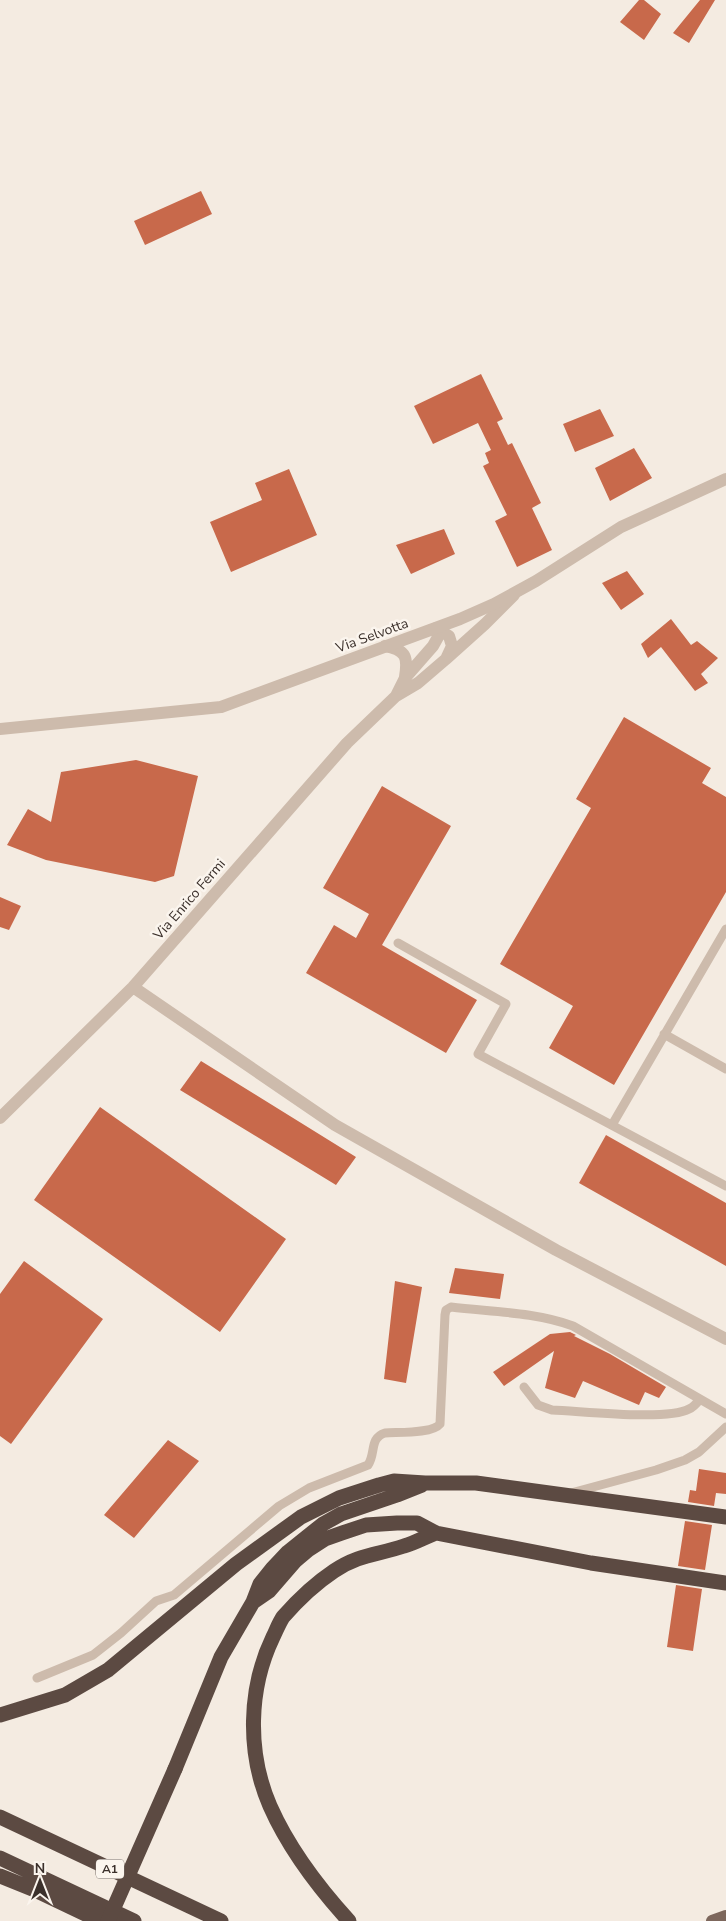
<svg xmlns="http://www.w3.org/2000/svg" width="726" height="1921" font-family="'Nunito Sans',sans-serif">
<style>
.building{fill:#c8694b}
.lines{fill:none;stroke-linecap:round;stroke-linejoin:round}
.service{stroke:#cdbbac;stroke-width:9}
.minor{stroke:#cdbbac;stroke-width:12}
.tertiary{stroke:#cdbbac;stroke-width:12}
.primary{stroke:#7d675c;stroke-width:12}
.motorway{stroke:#5c4a42;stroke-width:15}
.motorway-bridge{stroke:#5c4a42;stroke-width:15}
.labels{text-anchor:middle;stroke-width:5;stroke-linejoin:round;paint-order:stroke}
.shield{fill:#fbf5ee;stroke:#756b66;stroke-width:1}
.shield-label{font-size:12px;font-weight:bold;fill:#3b302b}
.street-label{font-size:14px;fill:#3b302b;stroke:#fbf5ee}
</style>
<rect width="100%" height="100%" fill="#f4ebe1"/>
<!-- building -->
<path class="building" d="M639 0H644L661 14 644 40 620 22Z
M700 0H715L689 43 673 33Z
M201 191 212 214 145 245 134 221Z
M481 374 503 419 497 422 508 445 512 443 541 503 532 508 552 550 517 567 495 521 507 515 483 466 489 463 485 453 491 450 478 423 433 444 414 406Z
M600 409 614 436 575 452 563 424Z
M634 448 652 478 610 501 595 468Z
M289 469 317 535 231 572 210 522 262 500 255 483Z
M444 529 455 554 411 574 396 545Z
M627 571 644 594 621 610 602 583Z
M671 619 691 645 697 641 718 658 701 674 708 683 695 691 661 647 648 658 641 644Z
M624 717 711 768 702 783 726 797V892L614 1085 549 1048 573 1006 500 964 591 808 576 799Z
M136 760 198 776 174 876 155 882 46 860 7 845 28 809 51 822 61 772Z
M382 786 451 826 382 945 477 1000 446 1053 306 973 334 925 356 938 369 914 323 888Z
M0 897 21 906 9 930 0 927Z
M201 1061 356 1157 336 1185 180 1090Z
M100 1107 286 1239 220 1332 34 1200Z
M606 1135 726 1203V1266L579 1183Z
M24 1261 103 1319 11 1444 0 1436V1294Z
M455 1268 504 1274 500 1299 449 1293Z
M395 1281 422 1287 406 1383 384 1379Z
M570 1332 576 1335 574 1336 610 1354 666 1387 659 1398 645 1392 639 1405 583 1381 575 1398 545 1388 554 1351 504 1386 493 1372 550 1334Z
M168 1440 199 1461 134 1538 104 1515Z
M699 1469 726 1473V1494L716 1493 714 1506 688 1502 690 1490 696 1491Z
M685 1521 712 1525 705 1570 678 1566Z
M676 1585 702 1589 693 1651 667 1647Z"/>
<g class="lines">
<!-- service -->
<path class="service" d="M398 943 506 1004 478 1054 726 1186
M664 1034 726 1069
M612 1125 726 929
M524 1387 538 1405 552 1410C582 1411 667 1421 689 1409 694 1407 697 1403 700 1399
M571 1493 656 1470 685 1460 699 1452 726 1427
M37 1678 93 1655 121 1633 156 1601 174 1595 279 1506 309 1488 368 1465C376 1454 369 1438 385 1433 398 1432 432 1434 440 1424L445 1315 446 1310 451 1307C492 1312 535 1312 573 1326L726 1414"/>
<!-- minor -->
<path class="minor" d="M436 628 449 636 452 646 446 659
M385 646C407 650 408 658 405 677
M396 696 405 678 433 646 438 637 436 628
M133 987 335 1125 556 1250 726 1339
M0 1118 133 987 347 743 396 696 418 683 446 659 485 624 514 595"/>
<!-- tertiary -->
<path class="tertiary" d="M0 729 221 707 460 619 494 604 536 581 621 527 726 479"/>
<!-- primary -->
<path class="primary" d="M712 1921 726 1916"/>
<!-- motorway -->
<path class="motorway" d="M253 1602 269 1591 295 1561 308 1550 325 1539 342 1533 366 1525 397 1523H417L436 1533 591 1563 726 1583
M0 1715 65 1695 108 1670 236 1564 301 1517 339 1498 379 1485 394 1481 425 1483H476L726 1517
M175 1769 221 1657 253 1602 260 1584 272 1569 288 1552 323 1524 341 1514 397 1495 422 1485
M0 1817 221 1921
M0 1858 134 1921
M0 1876 35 1890 98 1920H122
M349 1921C318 1887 289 1849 270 1806 247 1753 248 1689 273 1637 276 1631 279 1623 283 1617 297 1601 316 1583 334 1571 359 1554 378 1555 404 1546 415 1543 425 1537 436 1533"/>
<!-- motorway-bridge -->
<path class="motorway-bridge" d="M108 1921 175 1769"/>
</g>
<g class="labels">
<!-- shield labels -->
<rect class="shield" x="96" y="1859.5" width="28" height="19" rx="4"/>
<g class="shield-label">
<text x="110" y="1873">A1</text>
</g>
<!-- street labels -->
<g class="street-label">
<text transform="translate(372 635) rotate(-20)" y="5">Via Selvotta</text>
<text transform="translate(189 899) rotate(-49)" y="5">Via Enrico Fermi</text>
</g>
</g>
<!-- north arrow -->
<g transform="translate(40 1881)" stroke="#fbf5ee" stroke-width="4" paint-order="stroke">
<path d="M0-4L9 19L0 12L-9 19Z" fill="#3b302b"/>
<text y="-8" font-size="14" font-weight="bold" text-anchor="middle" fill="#3b302b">N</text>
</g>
</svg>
